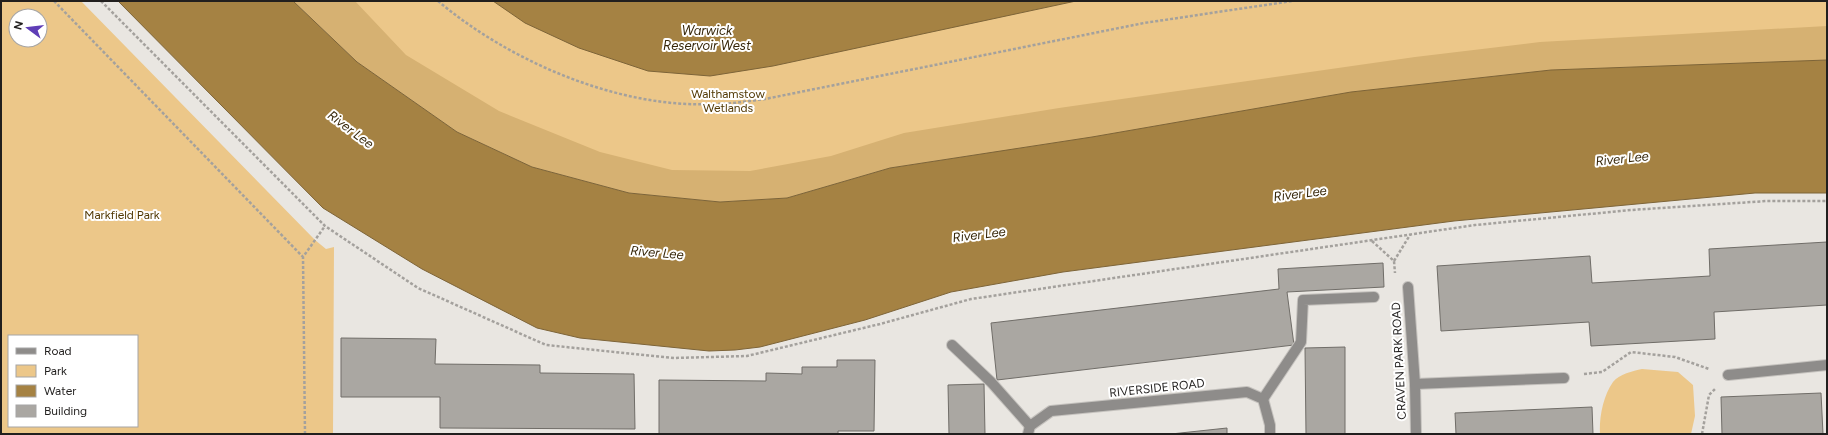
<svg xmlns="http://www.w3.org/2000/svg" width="1828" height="435" font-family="Figtree,sans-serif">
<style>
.green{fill:#ecc789;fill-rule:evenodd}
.forest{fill:#d6b172}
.water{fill:#a58243;stroke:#7d6438}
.building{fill:#aaa7a2;stroke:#706d68}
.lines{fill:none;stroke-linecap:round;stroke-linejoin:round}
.lane-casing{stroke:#c5c2be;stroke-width:12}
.street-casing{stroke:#c5c2be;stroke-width:12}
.path{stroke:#a4a19d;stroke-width:2.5;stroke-dasharray:3 2;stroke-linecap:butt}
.lane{stroke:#8e8c8a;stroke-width:10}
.street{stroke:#8e8c8a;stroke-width:10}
.labels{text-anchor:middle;stroke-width:4;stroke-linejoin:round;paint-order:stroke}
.park-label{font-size:12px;fill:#523904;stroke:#fff}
.street-label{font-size:12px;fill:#211f1e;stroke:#fff}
.water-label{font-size:13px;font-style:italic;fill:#37270a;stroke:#fff}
</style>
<rect width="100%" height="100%" fill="#e9e6e1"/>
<!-- green -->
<path class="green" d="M1 1H81L315 240 326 249 334 247 333 434H1ZM16 16H40V40H16ZM9 336H137V426H9Z
M293 1H1827V60L629 193Z
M1642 369 1678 372 1693 385 1695 416 1691 434H1600C1599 418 1603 396 1613 382 1619 374 1633 371 1642 369Z"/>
<!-- forest -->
<path class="forest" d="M293 1H355L406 55 499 111 600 152 672 170 750 171 831 156 904 133 1059 108 1415 57 1540 42 1827 26V60L1551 70 1351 92 1092 137 890 168 787 198 720 202 629 193 532 167 457 132 357 62Z"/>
<!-- water -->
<path class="water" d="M118 1H293L357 62 457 132 532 167 629 193 720 202 787 198 890 168 1092 137 1351 92 1551 70 1827 60V193H1755L1454 221 1063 272 951 292 865 320 760 347 735 350 709 351 580 338 537 328 422 269 323 208Z
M493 1H1076L773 66 710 76 648 71 579 48 525 23Z"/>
<!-- building -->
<path class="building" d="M1827 242V305L1714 312 1715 339 1591 346 1589 322 1441 331 1437 266 1590 256 1592 283 1710 276 1709 249Z
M1383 263 1384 287 1287 292 1294 345 997 380 991 323 1279 289 1278 269Z
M341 338 436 339 435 364 540 365V373L634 374 635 429 440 428V397H341Z
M1345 347V434H1306L1305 348Z
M837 360H875L874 431H838V434H659V380L766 381V373L802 374V367H837Z
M984 384 985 434H949L948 385Z
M1821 393 1823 434H1722L1721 397Z
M1592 407 1593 434H1456L1455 413Z
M1227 428V434H1171Z"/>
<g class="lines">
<defs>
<path id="lane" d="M952 345 991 382 1030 426
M1728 375 1827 365
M1415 384 1564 378
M1263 399 1301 342 1303 300 1374 297"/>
<path id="street" d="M1408 287 1415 384 1416 434
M1028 434 1030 426 1051 411 1247 392 1263 399 1270 425V434"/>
</defs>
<!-- lane casing -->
<use href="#lane" class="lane-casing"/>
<!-- street casing -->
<use href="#street" class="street-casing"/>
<!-- path -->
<path class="path" d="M54 1 303 257
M101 1 325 226 418 288 546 345 674 358 747 356 880 324 971 299 1475 225 1631 210 1767 201H1827
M438 1C509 61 619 109 714 104 731 104 748 101 765 99L1144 23 1292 1
M1372 241 1394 261 1395 273
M1394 261 1410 235
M1584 374 1602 372 1631 352 1675 357 1709 369
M305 434 303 257 325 226
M1702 434 1709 395 1715 389"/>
<!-- lane -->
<use href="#lane" class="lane"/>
<!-- street -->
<use href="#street" class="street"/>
</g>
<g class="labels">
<!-- park labels -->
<g class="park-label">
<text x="728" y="98">Walthamstow<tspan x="728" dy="14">Wetlands</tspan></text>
<text x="122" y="219">Markfield Park</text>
</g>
<!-- street labels -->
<g class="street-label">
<text transform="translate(1399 361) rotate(-93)" y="4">CRAVEN PARK ROAD</text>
<text transform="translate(1157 388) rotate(-6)" y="4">RIVERSIDE ROAD</text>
</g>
<!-- water labels -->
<g class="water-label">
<text x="707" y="35">Warwick<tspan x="707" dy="15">Reservoir West</tspan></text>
<text transform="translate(351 129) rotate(37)" y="5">River Lee</text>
<text transform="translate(1622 158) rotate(-6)" y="5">River Lee</text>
<text transform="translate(1300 193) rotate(-7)" y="5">River Lee</text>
<text transform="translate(979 234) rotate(-7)" y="5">River Lee</text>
<text transform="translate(657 252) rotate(5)" y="5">River Lee</text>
</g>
</g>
<!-- border -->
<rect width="1828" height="435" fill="none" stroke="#211f1e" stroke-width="4"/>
<!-- legend -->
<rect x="8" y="335" width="130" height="92" fill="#ffffff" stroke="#a6a5a5"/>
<rect x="16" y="348" width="20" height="6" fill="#8e8c8a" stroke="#a6a5a5"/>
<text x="44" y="355" font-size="12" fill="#211f1e">Road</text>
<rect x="16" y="365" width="20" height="12" fill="#ecc789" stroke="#a6a5a5"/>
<text x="44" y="375" font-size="12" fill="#211f1e">Park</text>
<rect x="16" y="385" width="20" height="12" fill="#a58243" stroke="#a6a5a5"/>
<text x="44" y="395" font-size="12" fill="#211f1e">Water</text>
<rect x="16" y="405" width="20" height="12" fill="#aaa7a2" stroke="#a6a5a5"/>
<text x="44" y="415" font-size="12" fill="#211f1e">Building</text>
<!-- north arrow -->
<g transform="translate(28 28) rotate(285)"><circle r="19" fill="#ffffff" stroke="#a6a5a5"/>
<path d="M0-3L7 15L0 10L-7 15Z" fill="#5f3eb7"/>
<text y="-6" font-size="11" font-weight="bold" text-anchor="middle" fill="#211f1e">N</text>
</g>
</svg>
